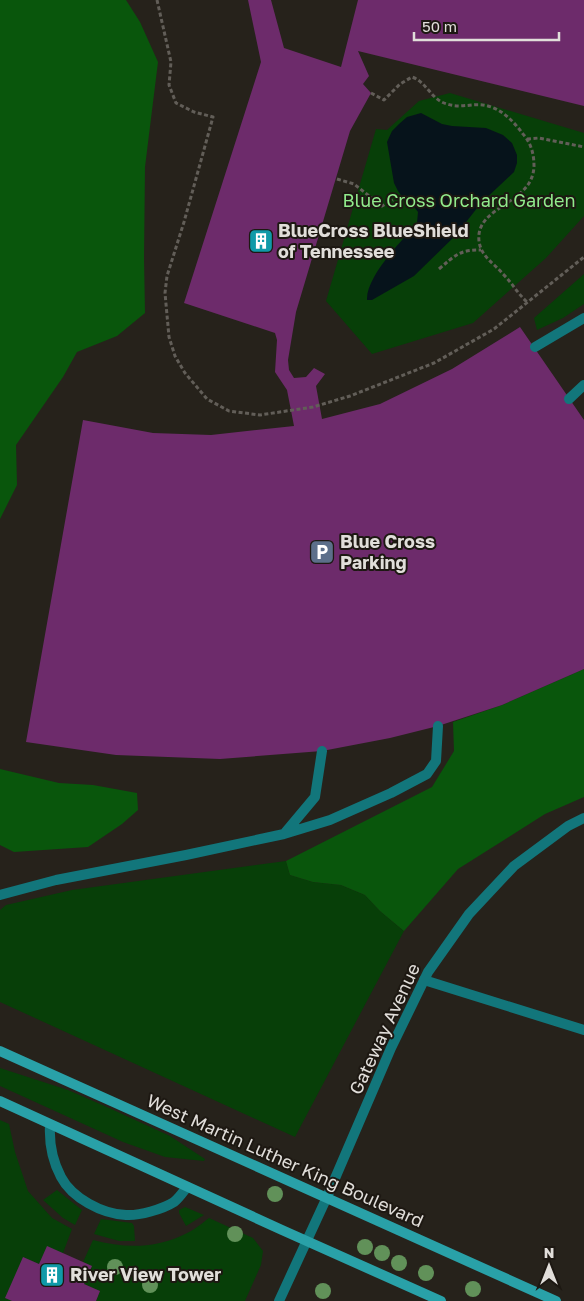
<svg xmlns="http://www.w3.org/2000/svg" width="584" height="1301" font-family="'Golos Text',sans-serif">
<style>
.green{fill:#073f08}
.forest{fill:#09560c}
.water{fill:#06131b}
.building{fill:#6d2b6b}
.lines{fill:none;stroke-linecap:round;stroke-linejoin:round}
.path{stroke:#625e58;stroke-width:3;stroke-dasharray:4 2.5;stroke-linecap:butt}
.service{stroke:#12767b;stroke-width:10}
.minor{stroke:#12767b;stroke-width:10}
.secondary{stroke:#29a1a8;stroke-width:10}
.tree{fill:#619159}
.labels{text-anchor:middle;stroke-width:4;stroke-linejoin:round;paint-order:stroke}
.park-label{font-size:18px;fill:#91eb8c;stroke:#1d1812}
.poi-label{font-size:18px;font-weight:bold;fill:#e1deda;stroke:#1d1812;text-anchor:start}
.street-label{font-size:18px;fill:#e1deda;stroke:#1d1812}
</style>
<rect width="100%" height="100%" fill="#26221b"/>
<!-- green -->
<path class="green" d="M450 93 584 133V216L546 258 473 323 372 354 326 301 376 129 387 130 419 101Z
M584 274V304L563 318 537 330 534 318Z
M286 861 290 875 313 882 341 885 365 895 380 911 404 931 295 1137 0 1002V910L6 905 72 890Z
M0 1068 68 1090 109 1108 170 1136 205 1159 204 1161 165 1157 123 1142 0 1086Z
M0 1120 9 1124 15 1152 28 1191 52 1218 72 1229 63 1253 39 1264 23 1257 12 1301H0Z
M57 1190 82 1210 75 1225 63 1218 43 1200Z
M185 1207 204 1215 186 1226 179 1213V1210Z
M209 1218 253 1238 263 1251 261 1265 245 1301H96L100 1291 84 1284 92 1266 83 1262 93 1240C124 1248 153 1249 183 1235 193 1231 201 1224 209 1218Z
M101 1219 132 1223 134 1226 135 1241H119L94 1234Z"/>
<!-- forest -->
<path class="forest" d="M0 0H126L140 22 158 62 145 167 144 258 145 313 117 336 77 352 63 377 16 445 17 485 0 519Z
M584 669V797L545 814 458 869 404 931 380 911 365 895 341 885 313 882 290 875 286 861 432 787 454 751 453 722 502 705Z
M0 769 59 783 93 785 137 793 138 810 122 824 88 847 14 852 0 845Z"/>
<!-- water -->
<path class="water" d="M421 113 442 124 452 126 486 128 503 135 512 143 517 155V163L514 172 481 203 456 235 414 276 372 300H367C366 276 402 241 417 223L418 212 415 208 406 202 398 191 394 183 387 142 392 131 399 124 407 117Z"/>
<!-- building -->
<path class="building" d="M248 0H271L284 48 341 67 358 0H584V106L358 51 369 76 363 84 371 93 350 131 296 312 288 360 289 370 294 378 306 377 314 368 325 374 316 386 322 419 380 404 452 369 520 327 584 420V669L502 705 438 726 390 738 322 751 220 759 116 755 26 742 83 420 153 433 211 435 294 426 287 390 275 372 277 340 275 333 184 303 261 62Z
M47 1246 92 1266 84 1284 100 1291 96 1301H12L5 1298 23 1257 39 1264Z"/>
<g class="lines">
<!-- path -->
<path class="path" d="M157 0 171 62 169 85 176 103 194 112 213 117 184 222 167 276 165 293 169 337 175 356 185 373 207 399 229 411 260 415 313 407 350 396 434 363 494 329 584 257
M371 93 384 100 400 84 412 77C427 82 431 100 447 104 462 109 474 102 488 106 503 110 514 122 523 134 531 143 534 154 534 166 533 205 475 205 479 241 481 257 494 263 503 274 513 284 517 293 528 303
M527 139 539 138 584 147
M337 179 354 184 382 206 393 200
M439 269C454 256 461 249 481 250"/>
<!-- service -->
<path class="service" d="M535 347 584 318
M569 399 584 385
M284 834 315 797 322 751
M0 895 56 880 186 855 284 834 330 820 391 793 427 774 436 761 438 726
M424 980 584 1030
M50 1125C49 1143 52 1160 61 1177 72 1198 102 1214 126 1215 139 1216 163 1209 174 1202 179 1198 183 1192 187 1187"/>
<!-- minor -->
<path class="minor" d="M279 1301 327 1197 391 1048 428 972 469 914 514 866 568 826 584 818"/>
<!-- secondary -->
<path class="secondary" d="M0 1051 556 1301
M0 1101 282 1230 441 1301"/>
</g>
<!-- trees -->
<g class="tree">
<circle cx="275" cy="1194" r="8"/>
<circle cx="235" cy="1234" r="8"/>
<circle cx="365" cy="1247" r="8"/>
<circle cx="382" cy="1253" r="8"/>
<circle cx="399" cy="1263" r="8"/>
<circle cx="115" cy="1267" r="8"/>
<circle cx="426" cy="1273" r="8"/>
<circle cx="150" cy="1285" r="8"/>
<circle cx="473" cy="1289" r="8"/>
<circle cx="323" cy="1291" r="8"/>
</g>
<!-- icons -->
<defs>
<symbol id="building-square" viewBox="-11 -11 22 22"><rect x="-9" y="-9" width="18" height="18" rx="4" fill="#0f9aa8" stroke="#1d1812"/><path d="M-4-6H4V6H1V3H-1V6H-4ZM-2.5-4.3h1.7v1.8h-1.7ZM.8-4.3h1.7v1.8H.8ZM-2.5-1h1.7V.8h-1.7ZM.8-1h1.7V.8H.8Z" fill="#fff"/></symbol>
<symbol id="parking-square" viewBox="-11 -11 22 22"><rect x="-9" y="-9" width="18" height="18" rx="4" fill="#5c6f8a" stroke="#1d1812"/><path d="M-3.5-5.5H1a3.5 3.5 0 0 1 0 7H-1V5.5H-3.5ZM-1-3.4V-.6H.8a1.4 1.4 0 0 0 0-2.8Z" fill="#fff"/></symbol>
</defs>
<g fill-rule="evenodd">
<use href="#building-square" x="247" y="227" width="28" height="28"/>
<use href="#parking-square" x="308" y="538" width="28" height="28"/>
<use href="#building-square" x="38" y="1261" width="28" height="28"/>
</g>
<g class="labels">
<!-- park labels -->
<g class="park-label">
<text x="459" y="207">Blue Cross Orchard Garden</text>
</g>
<!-- poi labels -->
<g class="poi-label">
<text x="278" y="237">BlueCross BlueShield<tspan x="278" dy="21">of Tennessee</tspan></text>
<text x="340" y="548">Blue Cross<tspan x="340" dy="21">Parking</tspan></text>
<text x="70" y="1281">River View Tower</text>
</g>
<!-- street labels -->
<g class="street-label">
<text transform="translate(385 1029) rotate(-65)" y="6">Gateway Avenue</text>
<text transform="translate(285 1161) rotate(24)" y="6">West Martin Luther King Boulevard</text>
</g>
</g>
<!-- north arrow -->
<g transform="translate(549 1266)" stroke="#1d1812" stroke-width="4" paint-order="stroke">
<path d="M0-4L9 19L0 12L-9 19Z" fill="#e1deda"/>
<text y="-8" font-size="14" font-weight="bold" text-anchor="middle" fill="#e1deda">N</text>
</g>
<!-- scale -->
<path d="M414 32v8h145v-8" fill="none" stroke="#e1deda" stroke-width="2.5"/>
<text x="422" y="32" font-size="15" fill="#e1deda" stroke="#1d1812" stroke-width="4" paint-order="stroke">50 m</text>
</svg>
